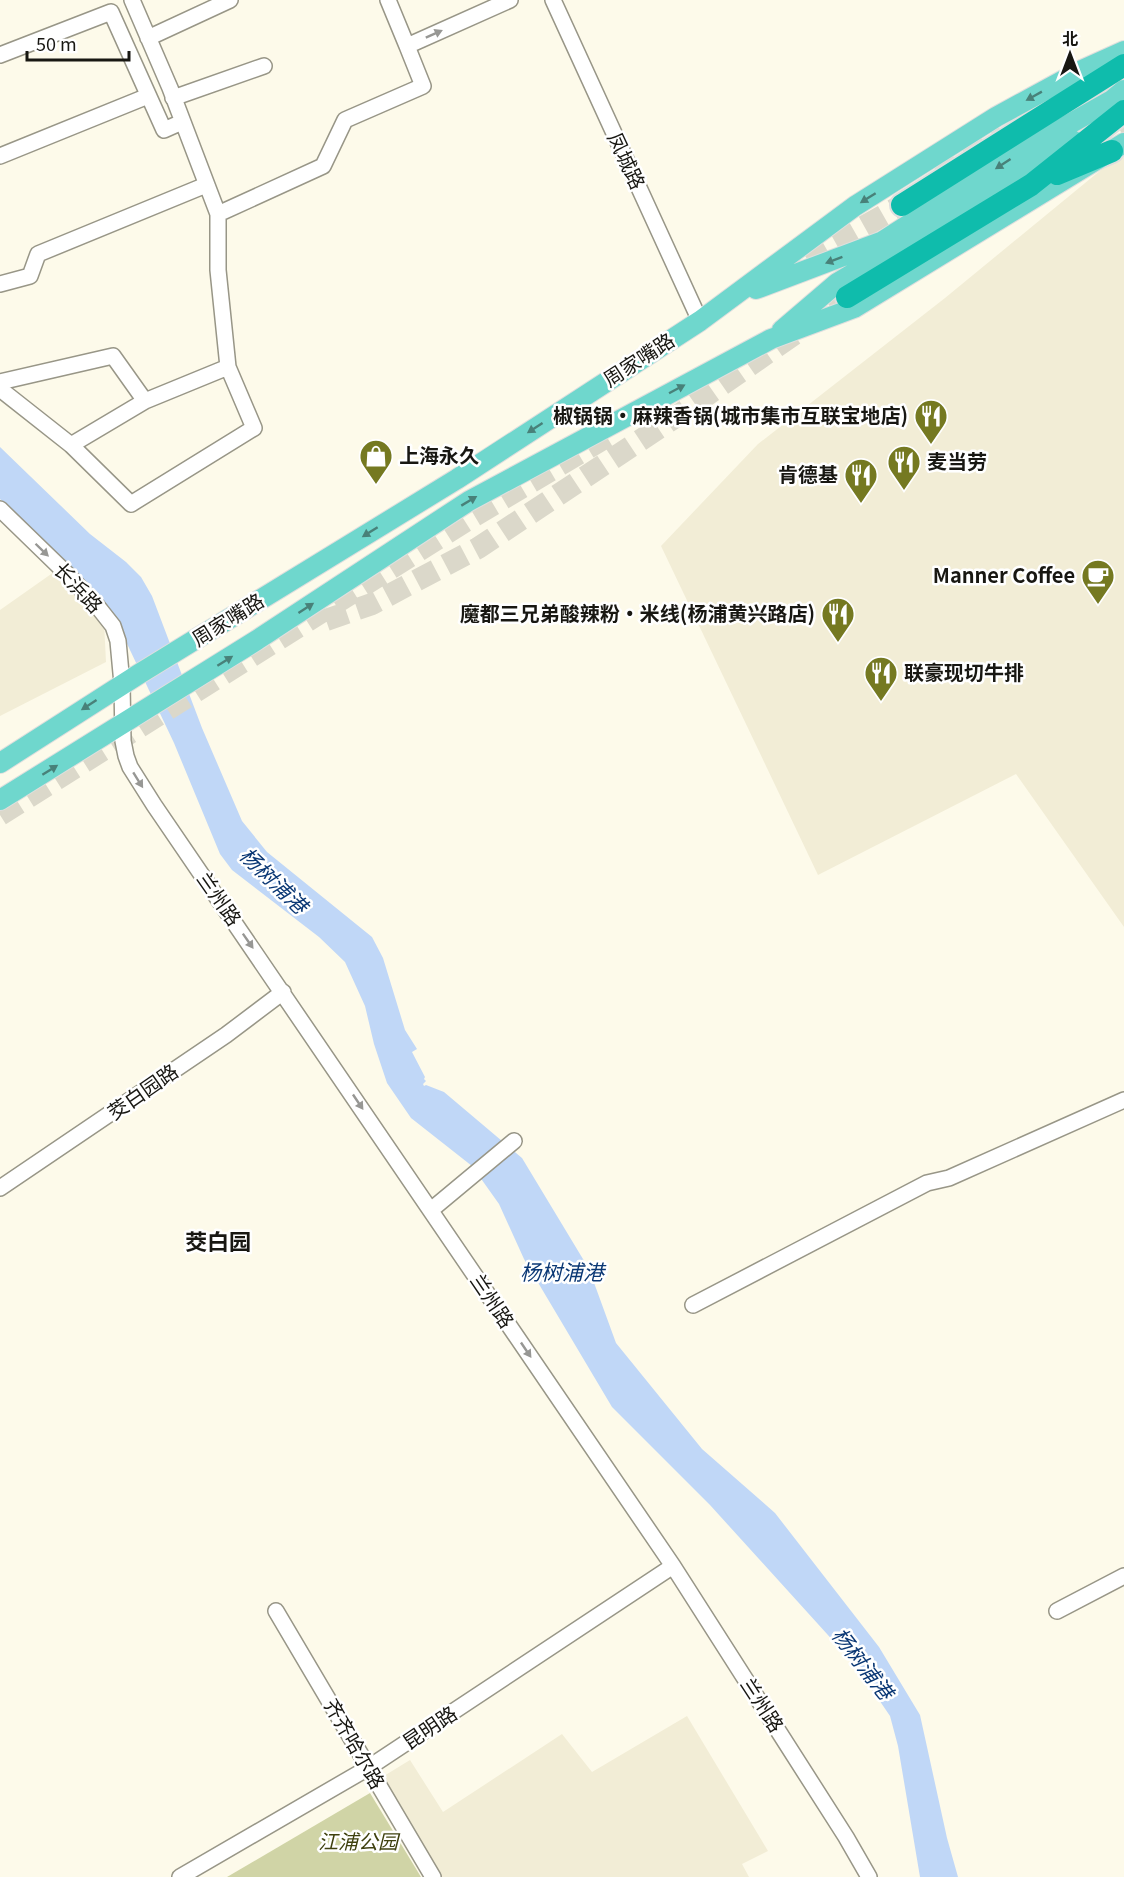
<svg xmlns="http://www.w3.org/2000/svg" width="1124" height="1877" font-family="Georgia,'Noto Sans SC',serif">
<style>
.built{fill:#f2edd6}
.green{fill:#d0d4a6}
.water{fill:#c0d7f7}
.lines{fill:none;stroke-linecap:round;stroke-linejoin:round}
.highway-tunnel{stroke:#dbd8ca;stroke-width:22;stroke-dasharray:22 11;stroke-linecap:butt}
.minor-casing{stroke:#989687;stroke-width:18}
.major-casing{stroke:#dfdfde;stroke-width:22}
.highway-casing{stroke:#dfdfde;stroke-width:26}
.minor{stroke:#fff;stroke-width:15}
.major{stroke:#6fd7cd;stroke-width:20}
.highway{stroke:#0fbcac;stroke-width:22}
.oneway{fill:#979794}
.oneway2{fill:#488179}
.labels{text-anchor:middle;stroke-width:5;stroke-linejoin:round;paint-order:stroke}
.street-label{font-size:20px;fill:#181712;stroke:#fff}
.poi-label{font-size:20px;font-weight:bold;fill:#181712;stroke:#fff;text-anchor:end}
.park-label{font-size:20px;font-style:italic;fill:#3f410f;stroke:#fff}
.water-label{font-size:21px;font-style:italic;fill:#0a3774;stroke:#fff}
.quarter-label{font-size:22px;font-weight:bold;fill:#181712;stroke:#fff}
</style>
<rect width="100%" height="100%" fill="#fdfaea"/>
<!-- built -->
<path class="built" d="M1124 151V927L1016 774 818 875 661 546 758 444 945 298Z
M54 572 104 622 106 662 0 716V610Z
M687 1716 768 1851 742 1864 749 1877H441L379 1779 410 1760 443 1812 562 1734 592 1772Z"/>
<!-- green -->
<path class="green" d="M370 1793 421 1877H227Z"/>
<!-- water -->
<path class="water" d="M0 447 90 534 126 562 141 577 152 596 202 728 242 821 267 852 372 937 383 958 405 1030 417 1049 412 1052 425 1077 424 1079 426 1081 423 1084 424 1086 426 1085 444 1092 522 1158 589 1269 616 1343 702 1449 775 1513 879 1647 920 1715 947 1838 958 1877H920L898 1746 890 1716 856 1666 710 1505 612 1407 524 1259 499 1204 472 1166 411 1118 387 1083 374 1044 365 1006 345 962 319 937 232 870 220 854 174 743 121 631 74 575 0 499Z"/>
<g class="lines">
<!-- highway-tunnel -->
<path class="highway-tunnel" d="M1091 146 1124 127
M933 165 959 152 1002 136
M778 275 902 205
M800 321 862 284
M326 620 372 604 478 548 677 416 796 333
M0 815 469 519 610 435"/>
<defs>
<path id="minor" d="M388 0 407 46 510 0
M553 0 700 321
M148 38 230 0
M0 55 111 12 164 130 182 122
M173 98 264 66
M0 156 148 96
M218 214 323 166 345 120 423 86 407 46
M0 284 30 276 38 254 206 185
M0 382 113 356 145 401
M0 389 71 445 145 401 228 367
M71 445 131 504 254 428 228 367 218 270V214L170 88 132 0
M0 509 68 575 98 607 113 626 118 641 122 684 123 741 126 756 130 767 154 805 673 1566 846 1837 869 1877
M0 1188 226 1035 283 992
M431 1210 514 1141
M693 1305 927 1183 949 1178 1124 1100
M276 1611 433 1877
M1057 1611 1124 1576
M180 1877 368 1768 673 1566"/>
<path id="major" d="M756 289 883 241 1034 144 1112 100 1124 90
M782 330 837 283 1074 141
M0 763 139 674 457 479 700 321 855 206 996 117 1084 69 1124 51
M0 800 257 640 469 501 771 339 854 308 1124 143"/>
<path id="highway" d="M1057 174 1112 151
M902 205 1124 65
M847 297 1031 185 1124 111"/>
</defs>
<!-- minor casing -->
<use href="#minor" class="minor-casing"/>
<!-- major casing -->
<use href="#major" class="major-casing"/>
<!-- highway casing -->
<use href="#highway" class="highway-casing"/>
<!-- minor -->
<use href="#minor" class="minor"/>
<!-- major -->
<use href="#major" class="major"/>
<!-- highway -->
<use href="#highway" class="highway"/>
</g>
<!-- one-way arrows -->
<defs><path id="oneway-solid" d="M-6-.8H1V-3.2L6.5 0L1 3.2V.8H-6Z" transform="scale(1.5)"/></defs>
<g class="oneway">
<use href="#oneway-solid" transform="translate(434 34) rotate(-24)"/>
<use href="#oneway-solid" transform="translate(42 550) rotate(44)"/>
<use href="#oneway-solid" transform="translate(138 780) rotate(58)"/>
<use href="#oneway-solid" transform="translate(248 941) rotate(55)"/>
<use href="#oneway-solid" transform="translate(358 1102) rotate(56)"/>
<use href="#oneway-solid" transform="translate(526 1350) rotate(56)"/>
</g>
<g class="oneway2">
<use href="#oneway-solid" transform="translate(1034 96) rotate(151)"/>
<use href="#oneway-solid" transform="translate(1003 164) rotate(147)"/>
<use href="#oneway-solid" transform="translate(868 198) rotate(148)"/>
<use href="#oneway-solid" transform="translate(834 260) rotate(159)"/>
<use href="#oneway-solid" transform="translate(677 389) rotate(-28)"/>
<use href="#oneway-solid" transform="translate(535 428) rotate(147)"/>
<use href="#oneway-solid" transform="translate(469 501) rotate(-31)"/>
<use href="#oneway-solid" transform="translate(370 532) rotate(148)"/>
<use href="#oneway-solid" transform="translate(306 608) rotate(-33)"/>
<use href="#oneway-solid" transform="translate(225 661) rotate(-32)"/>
<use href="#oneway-solid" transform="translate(89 705) rotate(147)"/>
<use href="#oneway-solid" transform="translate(50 770) rotate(-32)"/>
</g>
<!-- icons -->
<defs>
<symbol id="restaurant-pin" viewBox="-11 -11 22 30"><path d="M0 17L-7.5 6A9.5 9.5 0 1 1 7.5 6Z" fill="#757921" stroke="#fff"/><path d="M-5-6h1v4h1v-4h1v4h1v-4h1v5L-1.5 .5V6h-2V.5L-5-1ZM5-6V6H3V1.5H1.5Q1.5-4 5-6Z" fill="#fff"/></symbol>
<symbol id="shop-pin" viewBox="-11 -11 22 30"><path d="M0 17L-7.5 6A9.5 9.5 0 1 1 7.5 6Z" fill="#757921" stroke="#fff"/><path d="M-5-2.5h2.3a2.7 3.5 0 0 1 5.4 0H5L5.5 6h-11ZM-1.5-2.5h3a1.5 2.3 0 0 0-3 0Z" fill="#fff"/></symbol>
<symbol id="cafe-pin" viewBox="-11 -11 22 30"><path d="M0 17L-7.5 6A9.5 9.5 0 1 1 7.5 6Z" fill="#757921" stroke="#fff"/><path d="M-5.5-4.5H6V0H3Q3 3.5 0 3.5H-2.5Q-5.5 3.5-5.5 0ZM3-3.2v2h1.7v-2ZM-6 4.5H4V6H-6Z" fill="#fff"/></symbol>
</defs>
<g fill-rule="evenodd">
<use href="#restaurant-pin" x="912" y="397" width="38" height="52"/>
<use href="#shop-pin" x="357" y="437" width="38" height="52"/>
<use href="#restaurant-pin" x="885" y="443" width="38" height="52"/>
<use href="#restaurant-pin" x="842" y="456" width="38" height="52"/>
<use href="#cafe-pin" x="1079" y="557" width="38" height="52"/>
<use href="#restaurant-pin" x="819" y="595" width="38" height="52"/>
<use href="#restaurant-pin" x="862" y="654" width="38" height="52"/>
</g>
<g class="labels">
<!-- street labels -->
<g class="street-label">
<text transform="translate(626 161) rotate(65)" y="7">凤城路</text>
<text transform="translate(639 360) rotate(-33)" y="7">周家嘴路</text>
<text transform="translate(78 588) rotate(47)" y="7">长浜路</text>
<text transform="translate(228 620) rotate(-32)" y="7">周家嘴路</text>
<text transform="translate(219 899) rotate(55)" y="7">兰州路</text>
<text transform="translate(143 1092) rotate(-35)" y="7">茭白园路</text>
<text transform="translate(492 1301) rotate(56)" y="7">兰州路</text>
<text transform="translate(762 1705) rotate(57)" y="7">兰州路</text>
<text transform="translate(430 1728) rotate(-34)" y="7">昆明路</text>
<text transform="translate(354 1744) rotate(60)" y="7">齐齐哈尔路</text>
</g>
<!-- poi labels -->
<g class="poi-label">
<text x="908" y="423">椒锅锅·麻辣香锅(城市集市互联宝地店)</text>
<text x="399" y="463" text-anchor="start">上海永久</text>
<text x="927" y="469" text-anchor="start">麦当劳</text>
<text x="838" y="482">肯德基</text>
<text x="1075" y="583">Manner Coffee</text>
<text x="815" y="621">魔都三兄弟酸辣粉·米线(杨浦黄兴路店)</text>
<text x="904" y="680" text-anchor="start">联豪现切牛排</text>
</g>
<!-- park labels -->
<g class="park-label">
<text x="358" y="1849">江浦公园</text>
</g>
<!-- water labels -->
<g class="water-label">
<text transform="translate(273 881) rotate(44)" y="7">杨树浦港</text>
<text x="562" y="1280">杨树浦港</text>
<text transform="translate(862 1664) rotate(52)" y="7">杨树浦港</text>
</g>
<!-- quarter labels -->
<g class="quarter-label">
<text x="218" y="1250">茭白园</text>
</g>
</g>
<!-- north arrow -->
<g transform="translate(1070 54)" stroke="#ffffff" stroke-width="4.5" paint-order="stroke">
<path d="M0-4.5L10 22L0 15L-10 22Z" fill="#181712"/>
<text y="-9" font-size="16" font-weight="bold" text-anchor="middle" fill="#181712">北</text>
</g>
<!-- scale -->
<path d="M27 51v9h102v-9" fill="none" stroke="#181712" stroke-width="3"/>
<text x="36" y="51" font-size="18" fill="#181712" stroke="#ffffff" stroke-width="4.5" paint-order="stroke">50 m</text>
</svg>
